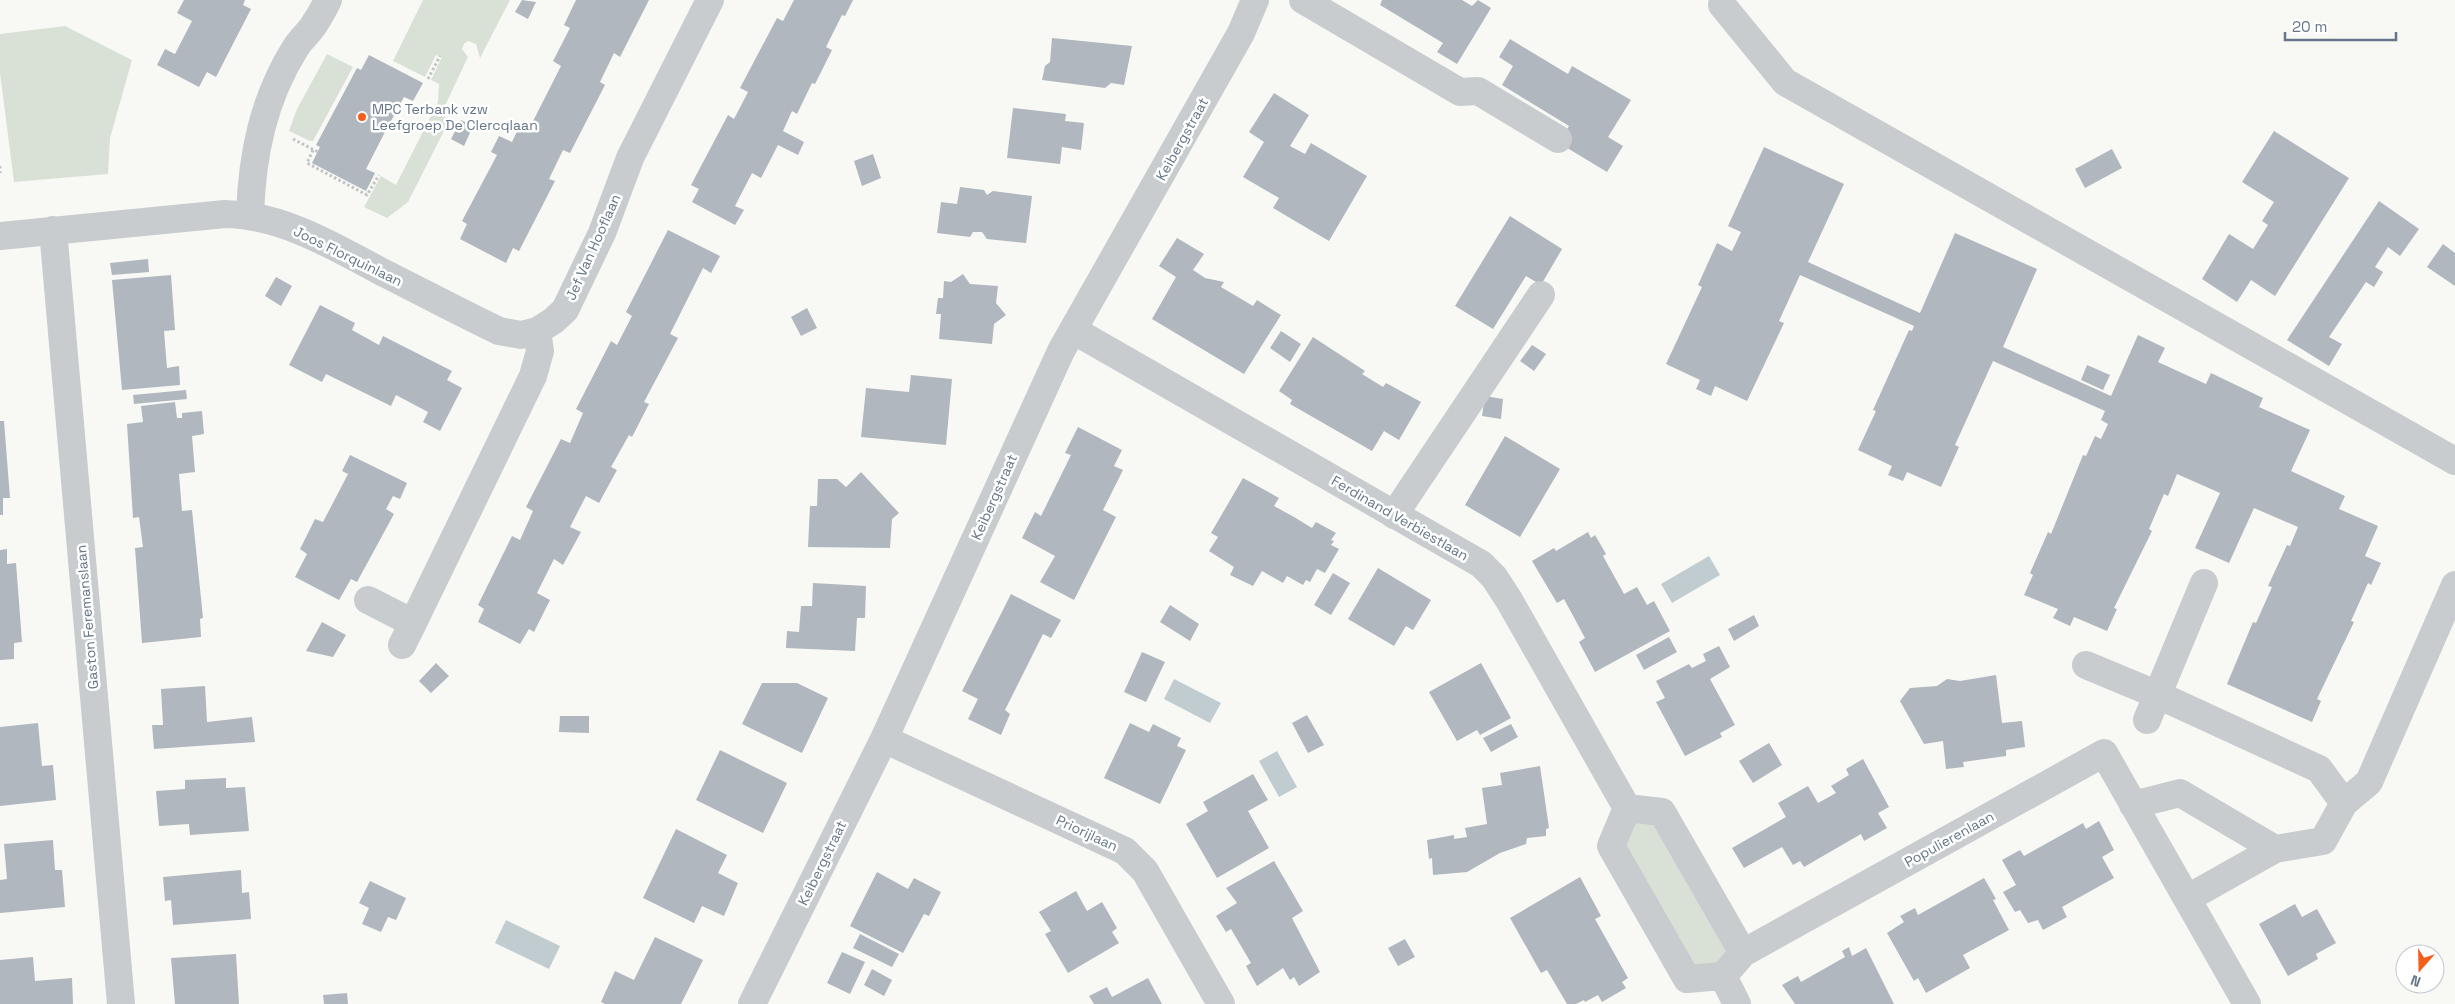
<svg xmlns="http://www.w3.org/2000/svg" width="2455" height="1004" font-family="'Space Grotesk',sans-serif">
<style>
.green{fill:#d9e1d6}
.water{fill:#c1ccd1}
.building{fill:#b0b7be}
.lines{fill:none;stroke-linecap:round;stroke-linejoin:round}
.path{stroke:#c1c3c6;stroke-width:3;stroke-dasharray:2.5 2.5;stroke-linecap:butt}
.minor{stroke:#c8cccf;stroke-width:28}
.poi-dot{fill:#f35e1b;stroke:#fff;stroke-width:2}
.labels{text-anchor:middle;stroke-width:5;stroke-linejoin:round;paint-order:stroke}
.poi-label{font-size:14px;fill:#657689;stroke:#fff;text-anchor:start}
.street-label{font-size:14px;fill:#657689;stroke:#fff}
</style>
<rect width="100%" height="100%" fill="#f8f9f5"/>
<!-- green -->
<path class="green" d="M423 0H510L480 58 476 44 468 41 464 44 462 49 468 57 441 114 450 119 408 202 387 218 364 207 381 176 396 185 438 102 439 84 431 80 442 57 436 55 425 77 393 61Z
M65 26 132 60 110 138 108 174 14 182 0 73V34Z
M327 54 353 67 313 141H310L289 131 297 109Z
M1627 808 1662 812 1743 953 1687 979 1611 846Z"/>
<!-- water -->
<path class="water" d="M1709 556 1720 575 1672 603 1661 584Z
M1174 679 1221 703 1210 723 1164 699Z
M1277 751 1297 787 1279 797 1259 761Z
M506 920 560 946 549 969 495 943Z"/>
<!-- building -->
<path class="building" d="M184 0H245L243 5 251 9 216 77 207 72 199 87 157 65 165 49 175 54 192 21 177 13Z
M522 0 536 2 528 19 515 12Z
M576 0H649L620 57 614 53 600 82 605 85 570 153 563 150 549 179 555 181 519 251 513 248 506 263 460 239 467 224 462 221 497 155 491 152 499 136 512 142 519 127 528 131 561 66 553 61 570 28 564 25Z
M794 0H853L845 16 842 15 826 47 832 50 815 84 812 83 797 114 792 111 783 131 804 142 798 155 778 145 761 178 752 173 735 206 744 210 735 225 692 202 699 189 691 185 728 115 734 119 748 92 740 88 777 18 783 21Z
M1382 0H1462L1472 6 1478 0 1491 8 1457 64 1437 52 1443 43 1380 5Z
M1052 38 1132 46 1124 85 1111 83 1105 88 1042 80 1045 66 1050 62Z
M1510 39 1568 74 1572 66 1631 100 1608 137 1623 146 1607 172 1559 143 1569 126 1502 85 1513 66 1499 57Z
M369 55 423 83 413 101 404 97 385 132 366 169 375 173 366 191 312 163 320 147 316 145 357 68 361 70Z
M1274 93 1309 115 1290 146 1305 154 1311 143 1367 176 1329 241 1273 208 1279 198 1243 177 1264 142 1249 132Z
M1013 108 1066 114 1065 121 1084 123 1081 150 1062 147 1060 164 1007 158Z
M461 120 473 126 464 146 451 139Z
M2274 131 2349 178 2275 296 2251 280 2237 302 2202 279 2229 234 2253 249 2268 225 2262 221 2274 202 2242 182Z
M1764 147 1844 184 1808 262 1920 313 1955 233 2037 269 2003 347 2111 396 2138 335 2165 348 2158 362 2206 384 2211 373 2263 398 2259 407 2310 430 2291 471 2345 496 2339 509 2378 526 2365 556 2381 563 2371 585 2368 583 2351 621 2354 622 2317 699 2321 701 2312 722 2227 684 2253 622 2256 623 2272 587 2268 586 2287 545 2290 546 2298 527 2254 508 2229 563 2195 548 2220 493 2177 474 2168 496 2164 494 2149 529 2152 531 2114 608 2117 609 2107 631 2074 617 2070 626 2053 618 2058 609 2024 595 2033 575 2030 573 2048 532 2051 534 2083 455 2086 456 2095 436 2101 439 2108 424 2101 420 2105 411 1993 361 1955 445 1959 447 1941 487 1907 472 1903 481 1888 475 1892 466 1858 450 1876 411 1873 410 1909 330 1912 331 1914 326 1800 275 1779 321 1784 323 1747 401 1715 386 1711 396 1696 389 1700 380 1666 364 1702 287 1698 285 1717 243 1732 251 1741 232 1728 226Z
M2112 149 2122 168 2085 188 2075 169Z
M873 154 881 178 862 186 854 161Z
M960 187 984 190 987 195 993 191 1032 196 1026 243 987 239 982 232H973L970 237 937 233 941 202 957 204Z
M2379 201 2419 229 2400 256 2388 247 2375 267 2383 272 2374 287 2366 282 2329 337 2342 344 2329 366 2287 340Z
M1510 216 1562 249 1541 285 1526 276 1493 329 1455 306Z
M668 230 720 256 711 273 703 268 670 334 678 338 644 402 649 404 632 437 629 435 611 467 617 470 599 503 586 496 570 527 581 532 563 565 554 559 537 593 550 600 534 632 529 629 520 644 478 622 484 609 478 605 512 536 520 540 533 511 526 507 561 439 570 443 583 413 576 409 611 341 617 345 632 316 626 312Z
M1177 238 1204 254 1193 270 1205 278 1224 282 1221 287 1253 306 1257 300 1281 315 1244 374 1152 319 1176 277 1159 266Z
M2443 244 2455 253V286L2427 267Z
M148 259 149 272 112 275 110 263Z
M963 274 970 284 998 286 996 303 1006 315 994 324 992 344 939 339 941 314H936L938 298H943L944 281 951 282Z
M171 275 175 330 164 331 167 368 179 366 180 385 122 390 112 280Z
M276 277 292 286 281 306 265 296Z
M320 305 355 323 352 330 379 345 383 336 452 371 447 380 462 388 440 431 423 422 428 412 396 395 391 406 326 374 322 382 289 365Z
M807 308 817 328 801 336 791 317Z
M1281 331 1301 344 1290 362 1270 348Z
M1313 337 1365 371 1362 374 1383 387 1386 383 1421 402 1399 440 1384 431 1372 451 1290 404 1292 400 1279 391Z
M1532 345 1546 354 1534 371 1520 361Z
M2087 365 2110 375 2103 390 2081 380Z
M911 375 952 379 946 445 861 437 866 388 909 392Z
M186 390 187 399 134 404 133 395Z
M1485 396 1503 399 1501 419 1482 416Z
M175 402 177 418H182V413L202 411 204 434 192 436 195 472 179 474 182 511 192 510 203 618 200 619 201 637 142 643 135 548 143 547 139 517 133 518 127 424 143 422 141 406Z
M0 421H4L10 498H3V515H0Z
M1078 427 1122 450 1114 466 1123 470 1103 510 1116 517 1074 600 1040 582 1055 556 1022 538 1035 512 1041 516 1071 455 1065 453Z
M1505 436 1560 469 1520 537 1465 505Z
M350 455 407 483 400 499 393 496 386 509 394 514 357 582 351 579 339 600 295 577 307 554 300 549 315 519 323 522 348 474 342 471Z
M861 472 899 513 892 519 890 548 808 547 810 506H817L818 479H837L846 487Z
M1243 478 1279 498 1274 506 1294 517 1312 528 1316 522 1336 533 1331 540 1334 541 1331 545 1339 549 1325 573 1317 569 1310 582 1306 580 1303 585 1287 576 1283 583 1262 571 1253 586 1230 575 1234 567 1209 551 1218 537 1211 533Z
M1588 532 1591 538 1595 535 1606 554 1603 556 1624 594 1637 587 1647 605 1654 601 1670 631 1595 672 1579 642 1585 638 1564 599 1557 603 1532 561 1554 548 1556 551Z
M7 549V564L16 563 22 642 14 643V659L0 660V550Z
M1378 568 1431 600 1413 630 1406 626 1394 646 1348 619Z
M1333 573 1350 583 1331 615 1314 605Z
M813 583 866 586 865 618H857L855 651 786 648 787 631 799 632 801 606H812Z
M1011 594 1061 620 1051 638 1043 634 1005 710 1010 714 1001 735 968 719 978 699 962 691Z
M1170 605 1199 624 1190 641 1160 622Z
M1754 615 1759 626 1734 641 1728 629Z
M322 622 346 635 333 657 306 651Z
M1669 637 1677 652 1644 670 1636 655Z
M1719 646 1730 667 1710 679 1735 725 1720 733 1722 737 1685 756 1656 702 1665 698 1656 681 1689 664 1692 668 1706 661 1703 654Z
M1142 652 1165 662 1146 702 1124 692Z
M436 663 449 676 431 693 419 681Z
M1481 663 1511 718 1480 735 1477 730 1457 741 1429 692Z
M1996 675 2002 723 2022 721 2025 747 2006 750V756L1963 762 1964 767 1946 769 1943 741 1924 744 1900 701 1910 688 1937 686 1947 679 1960 681Z
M762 683H797L828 698 802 753 742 724Z
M205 686 207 722 252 717 255 742 154 749 152 725H163L161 689Z
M1307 715 1324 745 1308 753 1292 723Z
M560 716H589V733L559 732Z
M38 723 42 766 53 765 56 800 0 806V727Z
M1130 723 1149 732 1153 724 1181 738 1177 746 1186 750 1160 804 1104 778Z
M1511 724 1518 737 1491 752 1483 738Z
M1769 743 1782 765 1753 783 1739 761Z
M720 750 787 783 763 833 696 800Z
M1863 759 1889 807 1878 813 1887 828 1864 841 1861 834 1804 867 1800 861 1793 865 1782 847 1744 868 1732 848 1786 817 1778 803 1808 786 1818 803 1836 793 1831 786 1849 775 1846 769Z
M1540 766 1549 828 1546 829V836L1527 838 1526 844 1500 853 1467 872 1433 875 1432 858 1429 859 1427 840 1454 835V839L1467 837 1465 828 1487 824 1482 788 1502 785 1500 773Z
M1253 774 1268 800 1248 811 1269 848 1217 878 1186 824 1208 811 1203 802Z
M226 778V788L245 787 249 831 190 835 189 824 159 826 156 791 185 789V780Z
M2099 821 2114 850 2102 857 2114 878 2062 907 2067 917 2043 930 2038 920 2028 923 2020 910 2015 912 2003 892 2016 885 2002 860 2020 850 2024 856 2083 823 2086 829Z
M676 829 727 855 718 873 738 883 724 916 702 906 694 923 643 898Z
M53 840 55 870H62L65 907 0 913V880L7 879 4 844Z
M1274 861 1303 911 1292 918 1320 972 1299 986 1294 977 1290 980 1283 968 1257 986 1246 966 1251 963 1231 929 1226 932 1216 916 1237 903 1226 888Z
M241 870 242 893 249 892 251 919 173 925 171 900 165 901 163 877Z
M877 872 908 889 914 878 941 892 929 916 924 914 903 953 850 926Z
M1580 877 1601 916 1595 919 1628 978 1622 982 1626 988 1602 1002 1598 995 1585 1002 1584 1000 1576 1004H1567L1547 970 1541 973 1510 918Z
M1984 878 1996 899 1993 900 2009 930 1963 955 1970 968 1926 993 1918 978 1914 981 1887 933 1904 922 1900 916 1915 908 1918 915Z
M370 881 406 898 396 920 388 917 381 932 362 924 369 908 359 903Z
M1076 891 1087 911 1102 902 1117 928 1112 932 1119 943 1068 973 1045 934 1051 931 1039 912Z
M2295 904 2302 917 2317 909 2336 943 2316 954 2318 959 2288 976 2259 924Z
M860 934 899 954 892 967 853 948Z
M655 937 703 960 681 1004H605L601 1002 615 971 634 980Z
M1405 939 1415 957 1398 966 1388 948Z
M1849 947 1852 956 1866 948 1894 1004H1795L1782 985 1798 976 1801 982 1845 957 1842 951Z
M842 952 865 962 850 994 827 983Z
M236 954 239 1004H175L171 958Z
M33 957 35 981 72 978 73 1004H0V960Z
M872 969 892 980 884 996 864 985Z
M1148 978 1162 1004H1094L1089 996 1107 987 1112 997Z
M347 993 348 1004H324L323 995Z"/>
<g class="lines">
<!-- path -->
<path class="path" d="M428 79 440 56
M293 139 318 152
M313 150 307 163 367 195 379 175
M0 166V173"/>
<!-- minor -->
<path class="minor" d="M1303 0 1460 92 1478 91 1558 139
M1722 5 1785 82 2455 461
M250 215C252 155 263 99 296 47 301 39 310 32 315 23 320 16 324 8 328 0
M53 230 121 1004
M0 236 225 214C281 215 332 245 380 271 420 291 459 312 499 331L521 335 537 331 553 321 565 310 602 233 630 158 710 0
M1073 330 1481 564 1494 577 1509 600 1627 808 1662 812 1743 953 1723 976
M1394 515 1541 295
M368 600 413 623 533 376 540 351 537 331
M402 645 413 623
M2086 665 2158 695 2319 769 2344 803
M2147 720 2204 583
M884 739 1125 851 1145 871 1221 1004
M2133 805 2180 793 2275 849 2188 898
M1627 808 1611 846 1687 979 1723 976 1737 1004
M2275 849 2323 841 2344 803 2369 782 2455 585
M1743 953 2104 753 2247 1004
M752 1004 884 739 1061 351 1241 33 1255 0"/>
</g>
<!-- markers -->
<circle class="poi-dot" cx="362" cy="117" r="5"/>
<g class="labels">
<!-- poi labels -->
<g class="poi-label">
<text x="372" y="114">MPC Terbank vzw<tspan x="372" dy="16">Leefgroep De Clercqlaan</tspan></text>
</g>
<!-- street labels -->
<g class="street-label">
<text transform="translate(1182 139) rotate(-61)" y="5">Keibergstraat</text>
<text transform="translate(593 247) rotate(-66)" y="5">Jef Van Hooflaan</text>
<text transform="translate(348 256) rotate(26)" y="5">Joos Florquinlaan</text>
<text transform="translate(994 497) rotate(-66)" y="5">Keibergstraat</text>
<text transform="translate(1400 518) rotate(30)" y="5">Ferdinand Verbiestlaan</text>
<text transform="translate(87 617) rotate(-95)" y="5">Gaston Feremanslaan</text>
<text transform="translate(1087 833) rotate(25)" y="5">Priorijlaan</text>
<text transform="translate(1949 839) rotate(-29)" y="5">Populierenlaan</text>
<text transform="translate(822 863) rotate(-64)" y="5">Keibergstraat</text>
</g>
</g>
<!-- north arrow -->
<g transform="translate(2420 969) rotate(200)"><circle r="24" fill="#ffffff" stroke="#c1c8d0"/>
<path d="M0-4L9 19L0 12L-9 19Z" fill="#f35e1b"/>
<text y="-8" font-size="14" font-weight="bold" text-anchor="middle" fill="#657689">N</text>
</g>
<!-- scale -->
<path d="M2285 32v8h111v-8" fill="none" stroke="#657689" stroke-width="2.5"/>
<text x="2292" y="32" font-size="15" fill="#657689" stroke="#ffffff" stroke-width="4" paint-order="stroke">20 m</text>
</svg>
